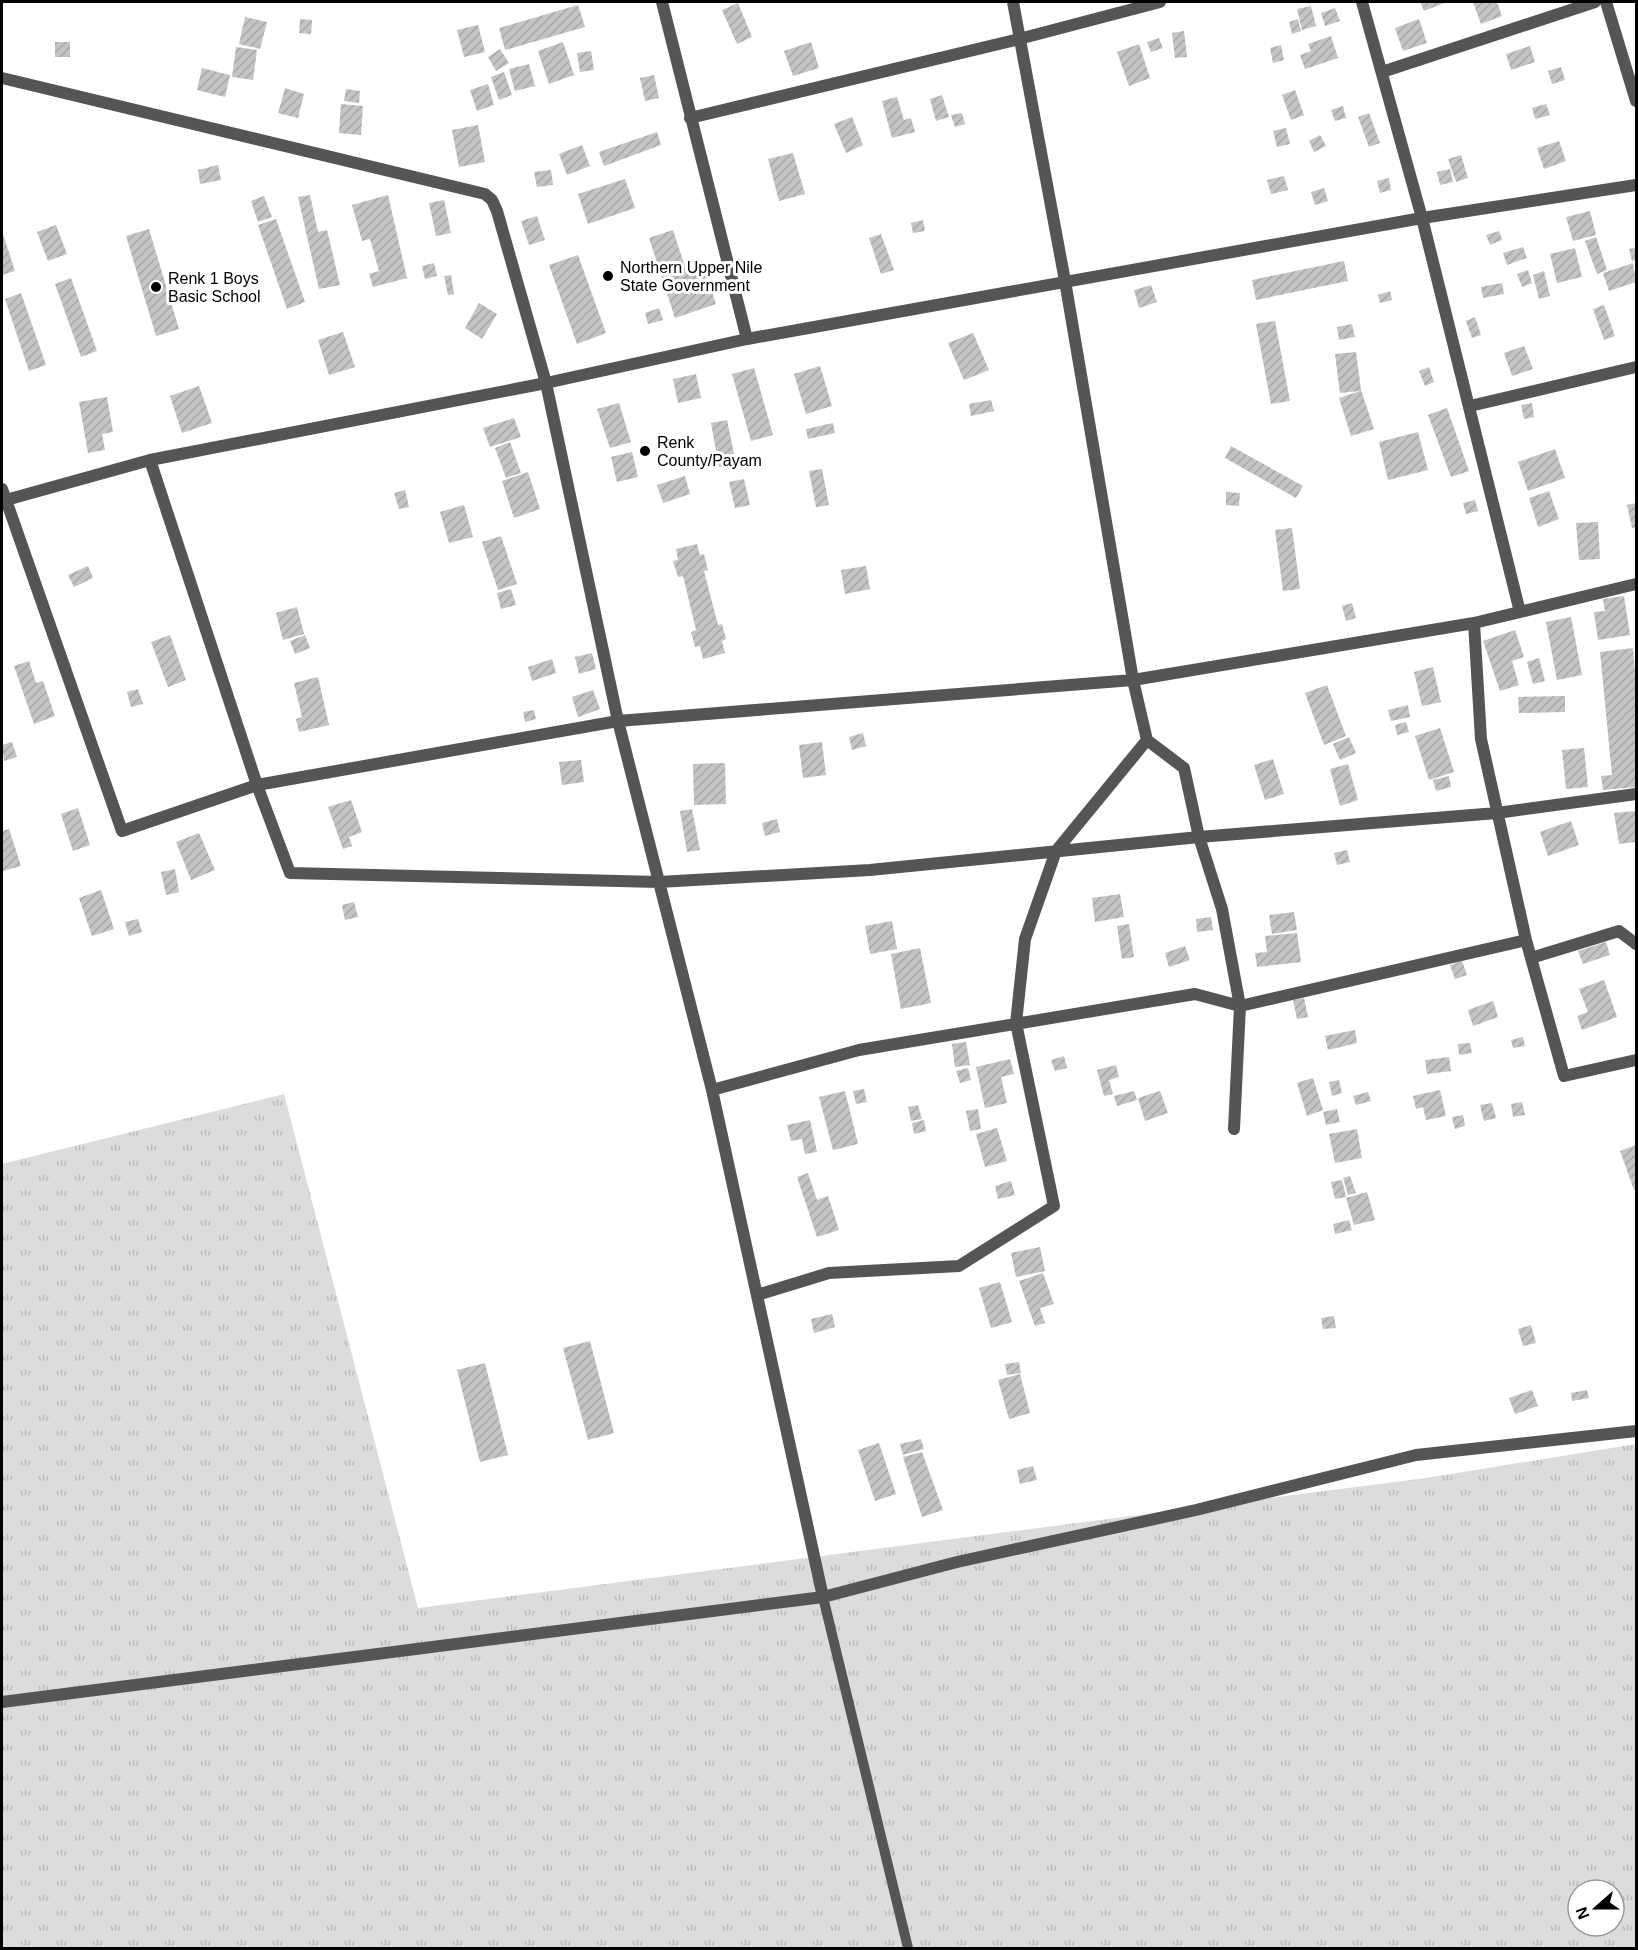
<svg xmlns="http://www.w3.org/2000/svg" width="1638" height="1950" font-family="Helvetica,sans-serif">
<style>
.grass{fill:url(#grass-tufts);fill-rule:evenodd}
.building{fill:url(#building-hatch)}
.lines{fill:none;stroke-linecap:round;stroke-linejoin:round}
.lane{stroke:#555;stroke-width:10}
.street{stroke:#555;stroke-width:12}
.poi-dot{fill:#000;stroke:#fff;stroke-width:2}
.labels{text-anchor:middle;stroke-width:6;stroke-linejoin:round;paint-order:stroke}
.poi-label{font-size:16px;fill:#000;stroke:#fff;text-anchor:start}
</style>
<defs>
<pattern id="grass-tufts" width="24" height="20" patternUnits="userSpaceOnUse" patternTransform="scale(1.5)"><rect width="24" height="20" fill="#dcdcdc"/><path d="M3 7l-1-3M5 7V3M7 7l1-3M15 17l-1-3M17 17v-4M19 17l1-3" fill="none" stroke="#bbb"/></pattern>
<pattern id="building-hatch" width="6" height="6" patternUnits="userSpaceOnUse" patternTransform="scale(1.5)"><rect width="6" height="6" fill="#c4c4c4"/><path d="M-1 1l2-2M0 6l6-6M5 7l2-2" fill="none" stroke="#a7a7a7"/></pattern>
</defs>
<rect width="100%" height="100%" fill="#fff"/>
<!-- grass -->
<path class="grass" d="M284 1094 418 1608 1426 1478 1636 1444V1948H2V1164ZM1578 1890H1614V1926H1578Z"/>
<!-- building -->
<path class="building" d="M1420 2H1447L1424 11Z
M1473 2H1497L1502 16 1481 24Z
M738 3 752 37 737 44 722 10Z
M578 5 585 27 505 50 499 28Z
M1311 6 1316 26 1302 30 1297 9Z
M1335 8 1340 21 1325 26 1321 13Z
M245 17 267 22 260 49 239 44Z
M300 19 312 20 311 34 299 33Z
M1298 19 1301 31 1292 34 1289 22Z
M1419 19 1427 43 1403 51 1395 28Z
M478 25 485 52 464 57 457 30Z
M1184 31 1187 57 1175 58 1172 33Z
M1331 36 1338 58 1305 69 1300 55 1311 51 1308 44Z
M1159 38 1163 48 1151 52 1147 42Z
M55 42H70V57H55Z
M563 42 574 75 549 84 538 51Z
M811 42 819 68 793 76 784 51Z
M1139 44 1150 78 1129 86 1117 52Z
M1281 45 1284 60 1273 63 1270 48Z
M1530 46 1535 62 1511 70 1506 54Z
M236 47 257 50 253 80 232 77Z
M500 49 509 63 496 71 488 57Z
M591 51 594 70 580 72 577 53Z
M529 64 535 86 515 91 509 69Z
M1561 67 1565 80 1552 84 1548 71Z
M202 68 230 75 225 97 197 90Z
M504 72 512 95 499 100 491 77Z
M654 75 659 98 645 101 640 78Z
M488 84 494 105 477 111 470 90Z
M285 88 304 94 298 118 278 113Z
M346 89 360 91 359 103 344 101Z
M1295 90 1304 115 1291 120 1282 95Z
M942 95 949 117 936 121 930 99Z
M897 97 904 120 911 118 915 132 892 138 882 101Z
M341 104 363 106 361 135 339 133Z
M1546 104 1550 115 1535 119 1532 108Z
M1343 106 1346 118 1335 121 1331 110Z
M962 113 965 124 955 127 951 115Z
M1369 113 1380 143 1369 147 1358 117Z
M852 117 863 145 846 153 834 124Z
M478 125 485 162 459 167 452 130Z
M1286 128 1290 144 1277 147 1273 131Z
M657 132 661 145 604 166 599 152Z
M1320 135 1326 146 1314 152 1309 141Z
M1559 141 1566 161 1544 169 1537 148Z
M582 145 590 166 567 175 559 154Z
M793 153 805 194 779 201 768 159Z
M1461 155 1468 178 1456 182 1448 159Z
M218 165 221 180 200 184 198 170Z
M1450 169 1453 182 1440 185 1437 172Z
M551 170 553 185 537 187 534 172Z
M1284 176 1288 190 1271 194 1267 180Z
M1389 178 1391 190 1380 193 1377 181Z
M625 179 635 208 588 224 578 194Z
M1324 188 1328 201 1315 205 1311 192Z
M310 195 318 232 327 230 340 285 319 289 298 197Z
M388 195 407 278 373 287 369 274 379 271 370 239 362 241 352 205Z
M264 196 272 217 258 222 251 201Z
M444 200 451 233 436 236 429 203Z
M1590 211 1596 235 1573 241 1566 217Z
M537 216 545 240 529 245 521 221Z
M276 219 305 302 287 309 258 225Z
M923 220 925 231 913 233 911 223Z
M56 225 67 254 48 261 37 232Z
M149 229 179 329 156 336 126 236Z
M673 230 687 273 704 268 716 304 675 318 649 238Z
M2 231 15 271 2 275Z
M1499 231 1502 240 1490 245 1486 235Z
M881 234 894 270 881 274 869 238Z
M1596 237 1607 270 1597 274 1585 241Z
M1523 247 1527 258 1507 265 1503 253Z
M1575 248 1582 277 1557 283 1550 254Z
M1636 248V260L1632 261 1629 249Z
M578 255 606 333 577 344 549 265Z
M1344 261 1348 281 1256 300 1252 280Z
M434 263 437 276 425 279 422 266Z
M1633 263 1636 282 1609 291 1603 273Z
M1528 270 1532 283 1522 287 1517 274Z
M1544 271 1550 296 1539 299 1533 275Z
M451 275 454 294 448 295 444 276Z
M71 278 97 351 81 357 55 284Z
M1502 283 1504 294 1483 298 1481 287Z
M1151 285 1157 302 1139 308 1134 290Z
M1390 291 1392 300 1380 303 1378 295Z
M21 293 46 365 29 371 5 299Z
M479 303 497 314 482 339 465 328Z
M1604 305 1615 336 1604 340 1593 309Z
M659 308 663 320 648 324 645 313Z
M1475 317 1481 335 1472 338 1466 321Z
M1275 321 1290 401 1271 404 1256 324Z
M1352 324 1355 337 1339 340 1337 327Z
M343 332 355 367 329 375 318 340Z
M973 333 989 370 964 380 948 343Z
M1524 346 1533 369 1512 376 1504 353Z
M1356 352 1361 390 1374 429 1351 436 1339 398 1360 391 1340 393 1335 354Z
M820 366 832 406 806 414 794 374Z
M1429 367 1434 382 1425 386 1419 371Z
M754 368 773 435 751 441 732 374Z
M696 374 701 398 678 403 673 379Z
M199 386 212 423 182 433 170 396Z
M107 397 113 432 102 434 105 450 88 453 79 402Z
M991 400 994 411 971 416 969 404Z
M619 403 631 442 610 448 597 409Z
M1532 403 1534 417 1524 419 1521 405Z
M1447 408 1469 471 1451 477 1428 415Z
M514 418 521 437 490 447 483 428Z
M727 420 736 463 719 467 711 423Z
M833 423 835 433 808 439 806 429Z
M1418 432 1428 470 1388 480 1379 442Z
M510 442 521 473 506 478 495 448Z
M1231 446 1303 486 1296 498 1225 458Z
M1555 449 1565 478 1528 491 1518 462Z
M632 452 638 477 617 482 611 457Z
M822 469 829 505 816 507 809 471Z
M528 472 540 509 514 518 502 481Z
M685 476 690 494 663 503 657 485Z
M744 479 750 505 735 508 729 482Z
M405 490 409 507 399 509 394 493Z
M1549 491 1559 519 1538 527 1529 498Z
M1226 492 1240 493 1239 506 1226 505Z
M1475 500 1478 511 1466 514 1463 503Z
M1636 503V527L1632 528 1627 505Z
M464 505 473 537 449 543 440 512Z
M1598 522 1600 559 1579 560 1576 523Z
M1292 528 1300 589 1283 591 1275 530Z
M501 536 517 584 498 590 482 542Z
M697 544 700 555 704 554 708 570 704 571 718 625 722 624 726 639 722 641 725 653 703 659 700 646 695 647 691 632 696 630 683 576 678 577 673 561 678 560 676 549Z
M88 566 93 578 74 587 68 575Z
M866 566 870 589 845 594 841 570Z
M511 589 516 605 501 609 497 593Z
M1624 596 1630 635 1598 640 1594 612 1605 611 1603 599Z
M1352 603 1356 618 1346 621 1342 606Z
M297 607 304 634 283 640 276 613Z
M1571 617 1582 675 1557 680 1546 622Z
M1515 630 1524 657 1512 661 1519 685 1500 691 1483 641Z
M170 635 186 680 168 687 151 642Z
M305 635 310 648 295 654 290 641Z
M1633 648 1636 684V787L1603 790 1601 776 1612 775 1600 652Z
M592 653 596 669 579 674 575 657Z
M1539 658 1545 681 1533 684 1527 662Z
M552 659 556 673 532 681 528 667Z
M29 661 36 683 43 681 55 716 34 724 14 666Z
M1433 667 1441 702 1422 706 1414 672Z
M318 677 329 725 299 732 296 719 302 717 294 683Z
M1327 685 1346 736 1324 745 1305 693Z
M138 689 143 704 131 707 127 692Z
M593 690 600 709 578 717 572 697Z
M1565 696V712L1519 713 1518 697Z
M1408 705 1410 717 1391 721 1388 710Z
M534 710 536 719 525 722 523 712Z
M1406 722 1409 732 1397 735 1395 725Z
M1440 728 1454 772 1429 780 1415 736Z
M863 733 866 746 852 750 849 737Z
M1349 737 1356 753 1340 760 1333 744Z
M12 742 17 757 4 761 2 745Z
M822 742 826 775 803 778 799 745Z
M1584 748 1588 787 1566 789 1562 750Z
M1273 759 1284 794 1265 800 1254 765Z
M581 760 584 782 562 785 559 762Z
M725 763 726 804 694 805 693 764Z
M1348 764 1358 800 1340 806 1330 769Z
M1449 776 1451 787 1436 791 1433 780Z
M351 800 362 832 349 837 352 846 343 849 328 807Z
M78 808 90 845 73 851 61 814Z
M692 809 700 850 687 852 680 811Z
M1635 811 1636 842 1619 844 1614 813Z
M777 819 780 832 765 836 762 823Z
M1571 821 1579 845 1548 856 1540 832Z
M9 829 21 866 3 871 2 831Z
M199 833 215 870 191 880 176 842Z
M1347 850 1350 862 1337 865 1334 853Z
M175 869 179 892 166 895 161 872Z
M101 890 114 929 92 936 79 898Z
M1120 894 1124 917 1095 922 1092 898Z
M354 902 358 917 345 920 342 905Z
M1294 912 1297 930 1272 934 1269 915Z
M1211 917 1213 930 1197 932 1196 919Z
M138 919 142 932 129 936 125 922Z
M892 921 897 949 870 954 865 926Z
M1129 924 1134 957 1122 959 1117 926Z
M1297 933 1301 962 1257 967 1255 953 1267 952 1265 936Z
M1606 942 1610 955 1583 964 1578 951Z
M1185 946 1190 960 1169 967 1165 953Z
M920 948 931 1003 901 1009 891 954Z
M1462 961 1467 975 1455 979 1450 965Z
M1604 980 1617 1017 1582 1030 1577 1016 1588 1012 1579 989Z
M1304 998 1308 1017 1297 1019 1293 1000Z
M1493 1001 1498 1017 1473 1026 1468 1010Z
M1355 1030 1357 1043 1328 1050 1325 1036Z
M1523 1037 1525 1046 1513 1048 1511 1040Z
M966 1042 970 1065 955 1067 952 1044Z
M1470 1043 1472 1053 1459 1055 1458 1044Z
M1064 1056 1067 1068 1055 1071 1051 1060Z
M1449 1057 1451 1071 1427 1074 1425 1060Z
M1010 1059 1014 1074 1001 1077 1007 1103 985 1108 976 1067Z
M1116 1065 1119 1077 1109 1080 1113 1094 1104 1096 1097 1070Z
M968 1068 971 1080 960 1083 956 1071Z
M1313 1078 1323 1110 1307 1116 1297 1083Z
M1339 1080 1342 1093 1332 1096 1329 1082Z
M864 1089 867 1102 856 1104 853 1091Z
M1440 1090 1446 1116 1426 1120 1423 1107 1416 1109 1413 1096Z
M845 1091 858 1144 833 1150 819 1097Z
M1134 1091 1137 1100 1117 1106 1114 1096Z
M1160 1091 1168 1113 1145 1121 1138 1098Z
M1368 1092 1371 1101 1356 1105 1353 1096Z
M1522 1102 1525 1115 1513 1117 1511 1104Z
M1492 1103 1496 1118 1484 1121 1480 1105Z
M918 1105 922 1119 911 1121 908 1107Z
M978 1109 981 1129 970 1131 966 1111Z
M1337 1109 1340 1122 1326 1125 1323 1112Z
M1463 1115 1465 1126 1455 1129 1452 1117Z
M810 1120 817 1152 805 1154 802 1139 791 1141 787 1125Z
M924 1120 926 1131 914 1134 912 1123Z
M997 1128 1007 1161 985 1167 976 1134Z
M1357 1129 1362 1158 1335 1163 1329 1134Z
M1636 1145V1190H1634L1620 1151Z
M808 1173 817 1200 828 1196 839 1230 817 1237 797 1177Z
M1350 1176 1356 1193 1348 1195 1343 1178Z
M1342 1180 1346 1197 1335 1199 1331 1182Z
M1011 1181 1015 1195 998 1199 995 1186Z
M1367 1192 1375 1220 1354 1225 1346 1198Z
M1349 1220 1352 1230 1335 1234 1333 1224Z
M1040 1247 1045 1271 1016 1277 1011 1253Z
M1043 1273 1054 1304 1040 1308 1045 1323 1035 1326 1019 1281Z
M1000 1282 1012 1322 991 1328 979 1288Z
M832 1314 835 1327 814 1333 811 1319Z
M1334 1316 1336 1328 1323 1329 1321 1318Z
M1531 1325 1536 1343 1523 1346 1518 1329Z
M590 1341 614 1433 588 1440 563 1348Z
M1019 1362 1021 1373 1007 1375 1005 1364Z
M485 1363 508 1455 480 1462 457 1370Z
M1020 1374 1030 1413 1009 1419 998 1380Z
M1532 1390 1538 1406 1515 1414 1509 1398Z
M1587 1390 1589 1398 1572 1401 1571 1393Z
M921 1439 924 1449 903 1455 900 1444Z
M879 1443 896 1494 875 1501 858 1450Z
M922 1452 943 1510 922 1517 903 1457Z
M1033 1466 1037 1480 1020 1484 1017 1470Z"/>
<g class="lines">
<!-- lane -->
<path class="lane" d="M823 1597 908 1948"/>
<!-- street -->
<path class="street" d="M662 2 747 339 546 383 618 721 712 1090 823 1597
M1362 2 1422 218 1520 612
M1606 2 1636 101
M1382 72 1595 2
M2 78 485 194 492 200 497 211 546 383 150 460 6 500 2 489
M690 118 1019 39 1160 2
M747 339 1422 218 1636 185
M1470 406 1636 367
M150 460 257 785 290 873 659 882 870 870 1199 837 1497 813 1636 794
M2 501 6 500 122 831 257 785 618 721 1133 680 1474 623 1636 584
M1474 623 1481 739 1526 940 1564 1076 1636 1060
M1147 740 1184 768 1199 837 1222 909 1240 1006 1234 1129
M1531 958 1619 931 1636 944
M712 1090 859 1050 1195 994 1240 1006 1526 940
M757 1295 829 1273 959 1266 1054 1206 1016 1023 1025 939 1056 851 1147 740 1133 680 1065 281 1013 2
M2 1702 823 1597 957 1562 1196 1510 1416 1455 1636 1431"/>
</g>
<!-- markers -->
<g class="poi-dot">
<circle cx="608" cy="276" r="6"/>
<circle cx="156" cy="287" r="6"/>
<circle cx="645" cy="451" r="6"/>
</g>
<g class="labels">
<!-- poi labels -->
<g class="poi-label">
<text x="620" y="273">Northern Upper Nile<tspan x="620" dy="18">State Government</tspan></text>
<text x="168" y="284">Renk 1 Boys<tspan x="168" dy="18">Basic School</tspan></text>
<text x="657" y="448">Renk<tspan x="657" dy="18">County/Payam</tspan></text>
</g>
</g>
<!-- border -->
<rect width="1638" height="1950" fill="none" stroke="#000000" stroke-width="6"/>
<!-- north arrow -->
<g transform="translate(1596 1908) rotate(249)"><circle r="28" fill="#ffffff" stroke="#999999" stroke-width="1.5"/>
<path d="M0-4.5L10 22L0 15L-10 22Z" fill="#000000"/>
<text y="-9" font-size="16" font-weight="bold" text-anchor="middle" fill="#000000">N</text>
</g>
</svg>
